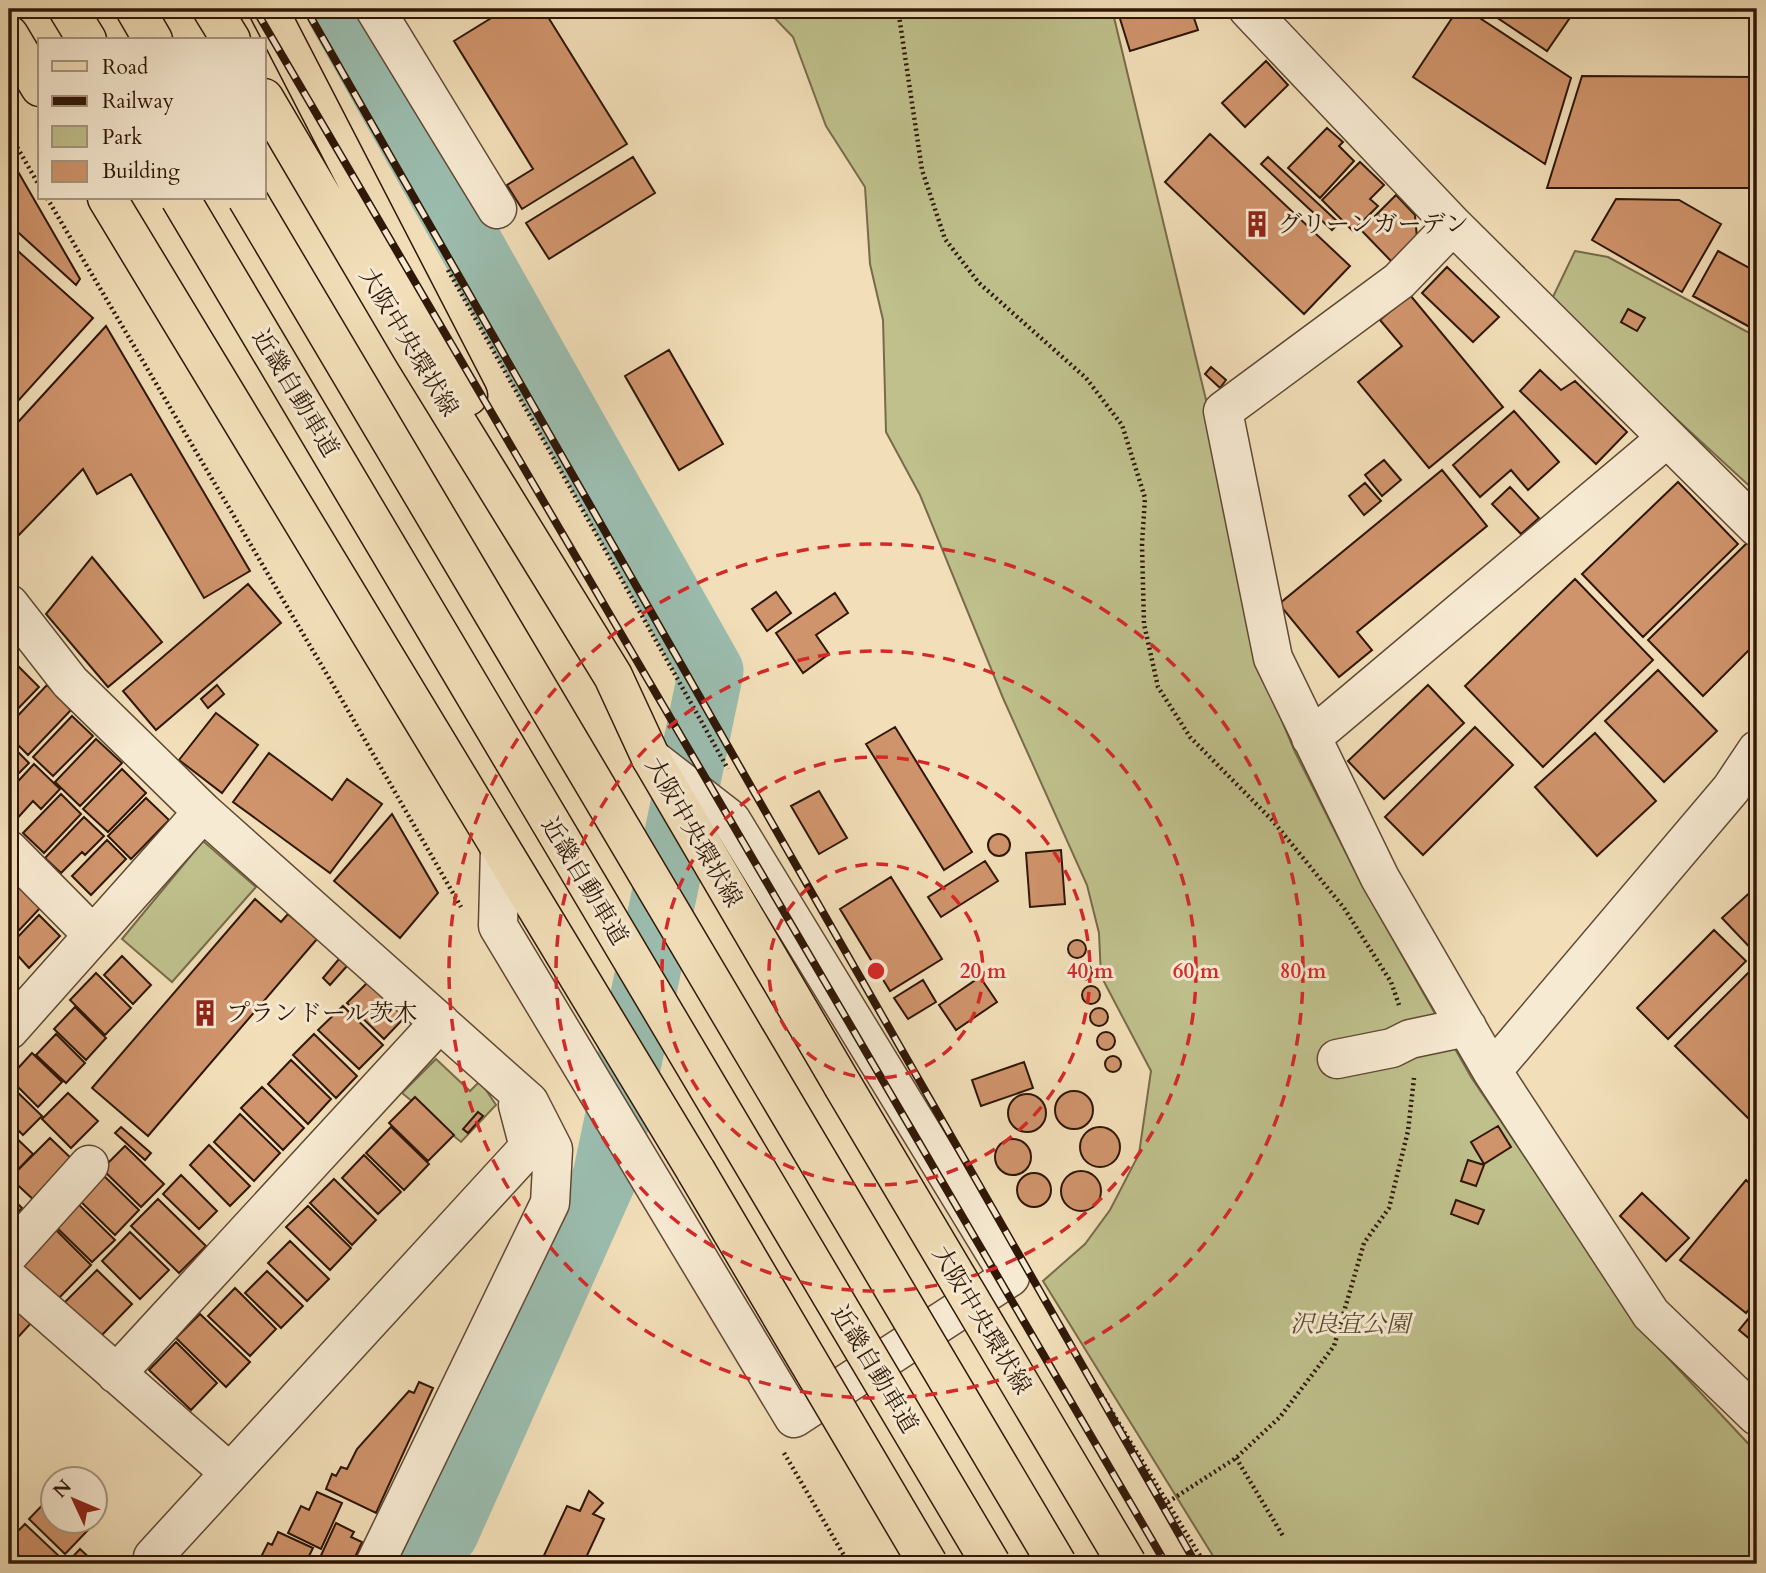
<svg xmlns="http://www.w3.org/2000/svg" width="1766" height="1573" font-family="Cardo,'Noto Serif JP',serif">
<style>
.green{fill:#bfc08c;stroke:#776c4a;stroke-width:2}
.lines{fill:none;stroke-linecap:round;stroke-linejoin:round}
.river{stroke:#9bbdaf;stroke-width:65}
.building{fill:#d0946c;stroke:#2f1707;stroke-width:2}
.minor-casing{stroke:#604934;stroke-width:41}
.major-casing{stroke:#2f1707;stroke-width:41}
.highway-casing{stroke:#2f1707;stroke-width:41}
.path{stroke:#2f1707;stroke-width:4.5;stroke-dasharray:2 3.5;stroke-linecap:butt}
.minor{stroke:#f7ead2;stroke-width:38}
.major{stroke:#f2dfb9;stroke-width:38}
.highway{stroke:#f2dfb9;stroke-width:38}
.rail-casing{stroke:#2f1707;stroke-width:8}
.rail{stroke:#f7ead2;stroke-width:5;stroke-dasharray:16;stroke-linecap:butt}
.major-bridge-casing{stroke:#2f1707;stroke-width:41;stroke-linecap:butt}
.highway-bridge-casing{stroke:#2f1707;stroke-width:41;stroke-linecap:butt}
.major-bridge{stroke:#f2dfb9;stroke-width:38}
.highway-bridge{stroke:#f2dfb9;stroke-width:38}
.ring{fill:none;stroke:#d62828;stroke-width:3.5;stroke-dasharray:12 9}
.labels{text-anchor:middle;stroke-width:6;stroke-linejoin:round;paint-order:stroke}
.poi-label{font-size:24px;fill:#2f1707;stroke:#f7ead2;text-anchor:start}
.street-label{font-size:24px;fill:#2f1707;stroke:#f7ead2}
.park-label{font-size:24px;font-style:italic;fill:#5a4a2f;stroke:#f7ead2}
.centre{fill:#d62828;stroke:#f7ead2;stroke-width:3.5}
.ring-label{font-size:21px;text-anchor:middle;font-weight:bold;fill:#d62828;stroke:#f7ead2;stroke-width:6;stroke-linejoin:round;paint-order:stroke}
</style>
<rect width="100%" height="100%" fill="#f2dfb9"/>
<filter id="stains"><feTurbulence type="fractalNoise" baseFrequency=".00286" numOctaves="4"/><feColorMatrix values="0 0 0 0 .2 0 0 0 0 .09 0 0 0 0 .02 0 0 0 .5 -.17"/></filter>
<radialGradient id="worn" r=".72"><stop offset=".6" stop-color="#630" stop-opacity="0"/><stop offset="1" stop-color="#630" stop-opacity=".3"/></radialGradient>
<!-- green -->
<path class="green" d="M766 9H1112L1207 404 1259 666 1295 752 1361 883 1471 1077 1641 1329 1757 1453V1564H1218L1043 1281 1085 1244 1110 1210 1139 1154 1151 1071 1101 976 1099 933 1087 885 1003 698 920 495 886 432 883 320 870 264 865 187 826 126 793 37Z
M1575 251 1608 257 1757 337V493L1550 303Z
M203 841 256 887 172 982 122 939Z
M436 1059 470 1091 480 1081 496 1105 461 1142 402 1093Z"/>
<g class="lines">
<!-- river -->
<path class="river" d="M338 9 711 671 605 1177 446 1533 413 1564"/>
</g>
<!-- building -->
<path class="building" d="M506 9H543L627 144 522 209 507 185 533 169 454 41Z
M1117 9H1191L1198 30 1130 51Z
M1458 9H1466L1571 78 1545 164 1413 77Z
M1484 9H1576L1547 51Z
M1266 61 1288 85 1245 127 1222 103Z
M1582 76 1757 77V188H1547Z
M1327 128 1343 142 1339 146 1354 161 1320 198 1288 168Z
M1210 134 1350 266 1304 314 1165 182Z
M9 156 80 279 76 285 9 224Z
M633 157 655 193 549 259 526 223Z
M1268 157 1339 223 1332 230 1261 164Z
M1360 162 1384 185 1370 199 1378 206 1353 231 1322 200Z
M1396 195 1415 215 1417 238 1392 262 1361 230Z
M1616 199 1679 200 1721 224 1682 292 1592 240Z
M9 243 93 318 9 411Z
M1718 251 1757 272V331L1693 296Z
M1447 267 1499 317 1473 342 1422 293Z
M1410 295 1503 407 1429 468 1358 382 1402 346 1380 320Z
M1628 309 1645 318 1637 331 1621 322Z
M106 326 250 571 204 598 131 474 97 494 83 469 15 539 9 533V432Z
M669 350 723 444 679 470 625 376Z
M1211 367 1226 380 1220 388 1205 374Z
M1540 370 1561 390 1575 381 1627 432 1596 464 1520 391Z
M1514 411 1559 462 1528 490 1511 470 1480 497 1453 465Z
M1384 460 1401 480 1382 496 1365 475Z
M1442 470 1487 526 1357 632 1372 650 1339 677 1279 604Z
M1678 482 1738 544 1643 637 1582 574Z
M1365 483 1381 501 1364 515 1349 496Z
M1510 487 1539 518 1521 534 1492 504Z
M1748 542 1757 551V642L1703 696 1648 640Z
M92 557 162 642 108 687 46 614Z
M1575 579 1653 660 1543 767 1465 686Z
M248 584 281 623 156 730 123 691Z
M776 592 791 613 767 631 752 609Z
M835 593 848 613 816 635 829 654 803 673 776 633Z
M9 633 22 646 9 660Z
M15 663 39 687 9 718V670Z
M1658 670 1717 731 1664 782 1605 721Z
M47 685 71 710 28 755 9 736V725Z
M217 685 224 694 208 708 201 699Z
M1428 685 1464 723 1384 799 1348 761Z
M216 713 258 745 222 793 179 760Z
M72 716 93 736 53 776 33 757Z
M895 727 972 852 944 870 866 744Z
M1475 727 1513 765 1423 855 1385 817Z
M1595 733 1656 801 1597 856 1535 787Z
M96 739 122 763 80 806 55 782Z
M9 743 29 763 9 783Z
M269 753 332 800 347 779 382 804 330 873 233 802Z
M34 764 60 789 41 809 33 801 14 822 9 817V791Z
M122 769 146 793 108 832 83 809Z
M819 791 847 838 819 854 791 806Z
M61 794 81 814 44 853 23 833Z
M146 798 169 820 131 859 108 836Z
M392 814 438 893 400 938 334 881Z
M84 817 104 836 85 855 82 852 61 873 45 858Z
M988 845a11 11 0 1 1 22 0a11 11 0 1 1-22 0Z
M107 840 126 859 91 895 72 876Z
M1061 850 1065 904 1030 907 1026 853Z
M985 861 998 881 941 917 928 897Z
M891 877 942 959 890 991 840 909Z
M19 883 42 906 9 941V893Z
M1757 886V955L1722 918Z
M255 899 281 922 288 914 317 939 148 1136 92 1088Z
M39 915 60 936 29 968 9 946Z
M1714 930 1746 961 1668 1039 1637 1008Z
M1068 949a9 9 0 1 1 18 0a9 9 0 1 1-18 0Z
M122 956 151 985 133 1004 104 975Z
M339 959 347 966 330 985 323 978Z
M1076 972a8 8 0 1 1 16 0a8 8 0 1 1-16 0Z
M1753 968 1757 971V1116L1752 1122 1675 1046Z
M96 973 131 1008 105 1035 70 1000Z
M980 977 997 1002 956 1030 939 1005Z
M923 980 936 1002 908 1019 894 998Z
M369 981 405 1017 384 1039 347 1003Z
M1082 995a9 9 0 1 1 18 0a9 9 0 1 1-18 0Z
M343 1006 383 1045 359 1069 318 1030Z
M75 1007 106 1038 86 1060 54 1029Z
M1090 1017a9 9 0 1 1 18 0a9 9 0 1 1-18 0Z
M1097 1041a9 9 0 1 1 18 0a9 9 0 1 1-18 0Z
M56 1034 85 1063 66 1083 36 1055Z
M314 1034 357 1076 336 1098 293 1055Z
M32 1053 62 1082 38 1107 9 1078Z
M1105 1064a8 8 0 1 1 16 0a8 8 0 1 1-16 0Z
M291 1060 331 1099 308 1124 268 1084Z
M1024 1062 1033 1088 981 1106 972 1080Z
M9 1084 42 1116 23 1135 9 1121Z
M262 1087 304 1128 283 1150 241 1108Z
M1055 1110a19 19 0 1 1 38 0a19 19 0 1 1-38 0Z
M68 1093 98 1121 71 1148 42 1119Z
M1008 1113a19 19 0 1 1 38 0a19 19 0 1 1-38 0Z
M415 1097 454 1135 428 1161 389 1123Z
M478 1112 483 1116 468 1133 463 1129Z
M240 1114 280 1153 254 1181 214 1142Z
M1498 1126 1511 1147 1484 1164 1471 1142Z
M1080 1147a20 20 0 1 1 40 0a20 20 0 1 1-40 0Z
M121 1127 151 1153 145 1160 115 1133Z
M391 1127 429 1164 404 1190 366 1153Z
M9 1131 33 1154 9 1179Z
M50 1138 75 1162 36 1202 10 1178Z
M995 1157a18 18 0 1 1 36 0a18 18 0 1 1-36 0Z
M209 1145 250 1186 230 1206 190 1165Z
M125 1146 164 1184 141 1207 102 1169Z
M364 1155 401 1192 378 1214 342 1178Z
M1468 1160 1484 1165 1476 1186 1461 1181Z
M1061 1191a20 20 0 1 1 40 0a20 20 0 1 1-40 0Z
M100 1172 139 1210 115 1235 76 1197Z
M1017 1190a17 17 0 1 1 34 0a17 17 0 1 1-34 0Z
M181 1175 217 1211 199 1229 163 1194Z
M334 1179 376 1220 352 1245 310 1203Z
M1746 1180 1757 1190V1299L1746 1313 1680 1260Z
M1642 1193 1689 1238 1666 1261 1620 1216Z
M9 1195 22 1208 9 1221Z
M158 1199 206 1246 179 1273 131 1226Z
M74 1200 115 1240 92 1262 52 1223Z
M1456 1200 1484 1210 1478 1224 1451 1214Z
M308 1206 351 1248 330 1270 286 1227Z
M52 1226 91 1265 57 1300 17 1262Z
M130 1232 169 1270 140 1299 102 1261Z
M290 1241 329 1279 307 1301 268 1263Z
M97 1270 132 1304 100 1337 64 1303Z
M267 1271 303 1306 281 1328 245 1293Z
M235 1288 276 1329 250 1356 208 1316Z
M9 1299 32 1322 9 1347Z
M1757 1308V1345L1739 1330Z
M200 1314 250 1362 226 1387 176 1338Z
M176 1342 217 1383 191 1410 149 1370Z
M419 1382 433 1388 376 1513 326 1489 332 1474 336 1476 341 1467 347 1469 357 1449 409 1391 414 1393Z
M589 1491 603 1503 593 1514 604 1519 583 1564H540L567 1506 580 1511Z
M317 1492 342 1503 321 1549 288 1533 301 1506 309 1510Z
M52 1495V1520H83L90 1528 65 1554 29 1519Z
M336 1523 354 1532 351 1537 362 1542 352 1564H317Z
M25 1524 61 1558 55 1564H28L9 1546V1540Z
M278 1532 313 1548 305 1564 258 1563 268 1543 272 1545Z
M80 1549 96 1564H66Z"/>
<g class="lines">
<defs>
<path id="minor" d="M375 9 497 209
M1248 9 1453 225 1757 527
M1453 225 1399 281 1223 411 1273 658 1380 878 1492 1071 1651 1314 1757 1416
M9 604 70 682 203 812 9 1030
M1311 738 1667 438
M203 812 529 1102 553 1149 550 1203 375 1564
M500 849 498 926 794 1418 1010 1277 731 820 651 758
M9 850 93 935
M1337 1059 1392 1048 1410 1039 1467 1027
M1492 1071 1731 789 1757 750
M9 1254 89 1165
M9 1279 230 1473
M116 1374 440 1022
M153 1557 529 1147 518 1105"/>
<path id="major" d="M212 9 231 40
M268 9 468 396
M9 35 40 87
M264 98 413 351 613 676 651 758 842 1084
M107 198 696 1171"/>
<path id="highway" d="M68 9 87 40
M135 9 153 40"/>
</defs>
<!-- minor casing -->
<use href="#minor" class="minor-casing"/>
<!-- major casing -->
<use href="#major" class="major-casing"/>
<!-- highway casing -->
<use href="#highway" class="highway-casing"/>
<!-- path -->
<path class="path" d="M898 9 922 170 945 239 979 283 1086 378 1122 425 1145 498 1142 544 1144 624 1158 687 1190 737 1272 820 1344 908 1391 982 1399 1005
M9 133 40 187
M47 198 346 707 461 907
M448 270 728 769
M1041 1296 1205 1564
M784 1453 849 1564
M1236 1458 1283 1536
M1168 1502 1236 1458 1280 1417 1334 1346 1364 1243 1389 1208 1408 1131 1414 1078"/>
<!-- minor -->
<use href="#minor" class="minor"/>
<!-- major -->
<use href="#major" class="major"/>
<!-- highway -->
<use href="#highway" class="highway"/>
<defs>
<path id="rail" d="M255 9 1166 1564
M306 9 1196 1564"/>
</defs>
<!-- rail casing -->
<use href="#rail" class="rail-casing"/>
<!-- rail -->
<use href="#rail" class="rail"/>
<defs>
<path id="major-bridge" d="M842 1084 1127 1564
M696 1171 928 1564"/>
<path id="highway-bridge" d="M180 198 991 1564
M247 198 1057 1564"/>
</defs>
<!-- major-bridge casing -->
<use href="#major-bridge" class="major-bridge-casing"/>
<!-- highway-bridge casing -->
<use href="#highway-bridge" class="highway-bridge-casing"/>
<!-- major-bridge -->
<use href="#major-bridge" class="major-bridge"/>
<!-- highway-bridge -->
<use href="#highway-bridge" class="highway-bridge"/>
</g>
<!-- distance rings -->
<g class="ring">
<circle cx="876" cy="971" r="107"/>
<circle cx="876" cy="971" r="214"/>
<circle cx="876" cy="971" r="320"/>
<circle cx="876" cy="971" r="427"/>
</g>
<!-- icons -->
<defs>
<symbol id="building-bare" viewBox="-9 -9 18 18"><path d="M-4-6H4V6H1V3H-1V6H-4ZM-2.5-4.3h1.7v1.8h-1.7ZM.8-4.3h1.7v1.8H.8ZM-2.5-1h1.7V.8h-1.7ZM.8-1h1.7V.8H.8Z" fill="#8f2418" stroke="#f7ead2" stroke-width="2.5" paint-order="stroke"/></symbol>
</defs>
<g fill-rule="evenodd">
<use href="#building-bare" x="1238" y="205" width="38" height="38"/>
<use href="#building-bare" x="186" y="994" width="38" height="38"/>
</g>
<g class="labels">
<!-- poi labels -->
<g class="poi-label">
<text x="1278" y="232">グリーンガーデン</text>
<text x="226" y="1021">プランドール茨木</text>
</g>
<!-- street labels -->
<g class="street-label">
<text transform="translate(409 342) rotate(59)" y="8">大阪中央環状線</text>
<text transform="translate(296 393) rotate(59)" y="8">近畿自動車道</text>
<text transform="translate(694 832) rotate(60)" y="8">大阪中央環状線</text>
<text transform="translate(585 881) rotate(59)" y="8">近畿自動車道</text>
<text transform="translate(982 1320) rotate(59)" y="8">大阪中央環状線</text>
<text transform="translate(875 1369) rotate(59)" y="8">近畿自動車道</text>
</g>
<!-- park labels -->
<g class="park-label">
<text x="1350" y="1332">沢良宜公園</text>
</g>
</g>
<circle cx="876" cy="971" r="10" class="centre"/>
<g class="ring-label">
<text x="983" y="978">20 m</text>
<text x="1090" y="978">40 m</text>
<text x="1196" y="978">60 m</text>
<text x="1303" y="978">80 m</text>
</g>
<!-- margin -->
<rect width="1766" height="1573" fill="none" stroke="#f2dfb9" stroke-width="35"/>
<rect x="10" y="10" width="1745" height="1552" fill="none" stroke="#2f1707" stroke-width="3.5"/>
<rect x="18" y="18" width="1731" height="1538" fill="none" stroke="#2f1707" stroke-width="2"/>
<!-- legend -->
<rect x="38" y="38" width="228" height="161" fill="#f7ead2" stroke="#a79681" stroke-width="2"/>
<rect x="52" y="61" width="35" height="10" fill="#f2dfb9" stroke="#a79681" stroke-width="2"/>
<text x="102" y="74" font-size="21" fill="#2f1707">Road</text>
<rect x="52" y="96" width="35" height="10" fill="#2f1707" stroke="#a79681" stroke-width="2"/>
<text x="102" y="108" font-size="21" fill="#2f1707">Railway</text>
<rect x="52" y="126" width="35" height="21" fill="#bfc08c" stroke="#a79681" stroke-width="2"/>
<text x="102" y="144" font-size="21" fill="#2f1707">Park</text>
<rect x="52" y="161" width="35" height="21" fill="#d0946c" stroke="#a79681" stroke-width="2"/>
<text x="102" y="178" font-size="21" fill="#2f1707">Building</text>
<!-- north arrow -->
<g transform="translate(74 1500) rotate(314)"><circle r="33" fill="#f7ead2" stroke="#a79681" stroke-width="2"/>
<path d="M0-5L12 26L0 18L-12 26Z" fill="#8f2418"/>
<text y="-10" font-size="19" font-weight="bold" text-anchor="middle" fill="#2f1707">N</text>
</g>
<rect width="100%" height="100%" filter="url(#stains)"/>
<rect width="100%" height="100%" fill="url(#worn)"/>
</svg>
